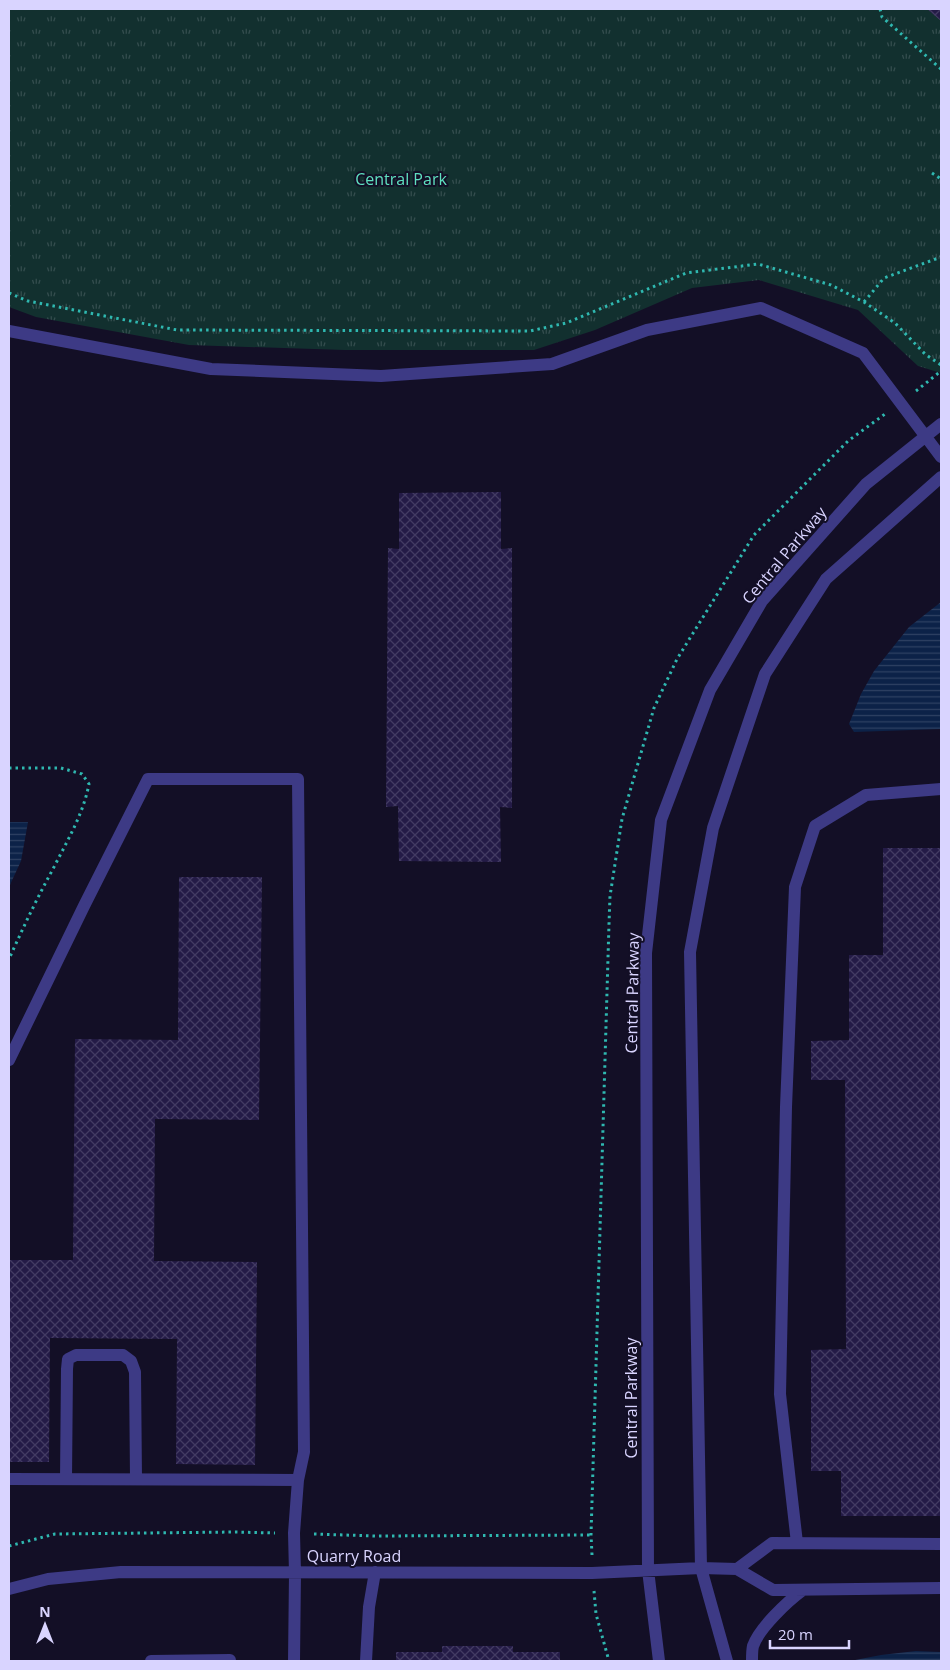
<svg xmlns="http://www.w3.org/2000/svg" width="950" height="1670" font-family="'Open Sans',sans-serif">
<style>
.grass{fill:url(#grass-tufts)}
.water{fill:url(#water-rules)}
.building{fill:url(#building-cross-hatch)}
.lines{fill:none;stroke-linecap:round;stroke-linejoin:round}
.path{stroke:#2fb8b0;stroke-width:3;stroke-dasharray:2.5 4;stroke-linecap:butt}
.minor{stroke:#3d3a85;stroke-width:12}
.labels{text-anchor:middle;stroke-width:4;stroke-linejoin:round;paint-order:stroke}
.park-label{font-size:16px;fill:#5fe0c0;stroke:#130f26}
.street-label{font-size:16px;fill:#d9d4ff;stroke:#130f26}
</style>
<defs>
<pattern id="grass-tufts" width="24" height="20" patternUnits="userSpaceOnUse" patternTransform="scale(1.25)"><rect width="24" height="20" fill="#12302f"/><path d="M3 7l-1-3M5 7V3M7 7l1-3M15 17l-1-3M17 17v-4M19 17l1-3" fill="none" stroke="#344d4e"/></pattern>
<pattern id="water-rules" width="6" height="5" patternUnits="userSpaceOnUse" patternTransform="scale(1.25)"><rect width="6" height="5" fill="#0c2248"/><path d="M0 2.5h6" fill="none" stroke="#2f4163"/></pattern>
<pattern id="building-cross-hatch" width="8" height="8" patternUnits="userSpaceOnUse" patternTransform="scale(1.25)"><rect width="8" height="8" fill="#241b47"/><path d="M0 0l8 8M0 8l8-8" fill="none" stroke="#433b63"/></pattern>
</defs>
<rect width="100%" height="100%" fill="#130f26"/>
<!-- grass -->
<path class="grass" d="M9 9H941V373L918 366 858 310 759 280 692 288 595 330 534 350H345L189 345 36 317 9 307Z"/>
<!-- water -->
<path class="water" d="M941 602V729L854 732 849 724 861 694 874 671 909 627Z
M9 822H28L21 861 9 887Z
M916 1651 941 1652V1661H850L881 1655Z"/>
<!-- building -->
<path class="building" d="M927 9H941V21Z
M501 492V549L512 548V808L500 807 501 862 399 861 398 806 386 807 388 548 399 549V493Z
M883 848H941V1516H841V1471H811V1350L846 1349 845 1080H811V1041L849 1040V955H883Z
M179 877H262L259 1120 155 1119 154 1261 257 1262 255 1465 176 1464 177 1339 50 1338 49 1462H9V1260H73L75 1039 178 1040Z
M442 1646H513V1652H560V1661H396V1652H442Z"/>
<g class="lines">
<!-- path -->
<path class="path" d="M880 9 882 17 941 69
M932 173 941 179
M9 293 28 301 177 330 530 331 566 323 686 273 758 264 831 285 864 302 895 323 925 354 941 365
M864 302 884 278 941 257
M916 391 941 371
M9 768H61L82 774 89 784C83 815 67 841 53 869 37 898 23 928 9 959
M314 1534 375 1536 591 1535
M9 1546 55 1534 235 1532 275 1533
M592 1555 591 1535 609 924 610 896 622 819 654 708 677 659 754 535 848 441 885 414
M594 1591 596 1614 609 1661"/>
<!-- minor -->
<path class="minor" d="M9 331 211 369 381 376 552 364 647 330 761 308 863 353 941 457
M9 1060 84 906 148 779H298L304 1452 298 1480
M9 1479 298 1480 294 1533 295 1573 294 1661
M66 1479 67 1369 68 1359 76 1355H123L131 1361 135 1372 136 1479
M797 1543 780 1394 786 1107 795 887 815 826 866 795 941 789
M737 1569 772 1543 941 1544
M9 1589 48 1579 121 1572 592 1573 701 1568 737 1569 773 1590 941 1588
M151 1661 230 1660V1661
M366 1661 369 1607 375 1572
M659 1661 648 1570 646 953 661 820 710 690 762 601 866 484 941 424
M727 1661 701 1568 690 952 713 828 765 674 826 579 941 477
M752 1661C752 1656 752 1650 753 1646 759 1628 788 1601 803 1590"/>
</g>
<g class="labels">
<!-- park labels -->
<g class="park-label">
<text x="401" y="185">Central Park</text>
</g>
<!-- street labels -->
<g class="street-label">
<text transform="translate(784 555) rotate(-50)" y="6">Central Parkway</text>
<text transform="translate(632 993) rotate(-89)" y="6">Central Parkway</text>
<text transform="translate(631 1398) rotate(-90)" y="6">Central Parkway</text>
<text x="354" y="1562">Quarry Road</text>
</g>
</g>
<!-- border -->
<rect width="950" height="1670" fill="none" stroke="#d9d4ff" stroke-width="20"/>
<!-- north arrow -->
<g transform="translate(45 1625)" stroke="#130f26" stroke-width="4" paint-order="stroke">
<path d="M0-4L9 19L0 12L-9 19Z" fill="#d9d4ff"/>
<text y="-8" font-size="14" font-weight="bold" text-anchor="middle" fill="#d9d4ff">N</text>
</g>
<!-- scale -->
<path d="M770 1640v8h79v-8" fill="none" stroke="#d9d4ff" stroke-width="2.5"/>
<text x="778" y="1640" font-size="15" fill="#d9d4ff" stroke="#130f26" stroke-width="4" paint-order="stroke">20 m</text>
</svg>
